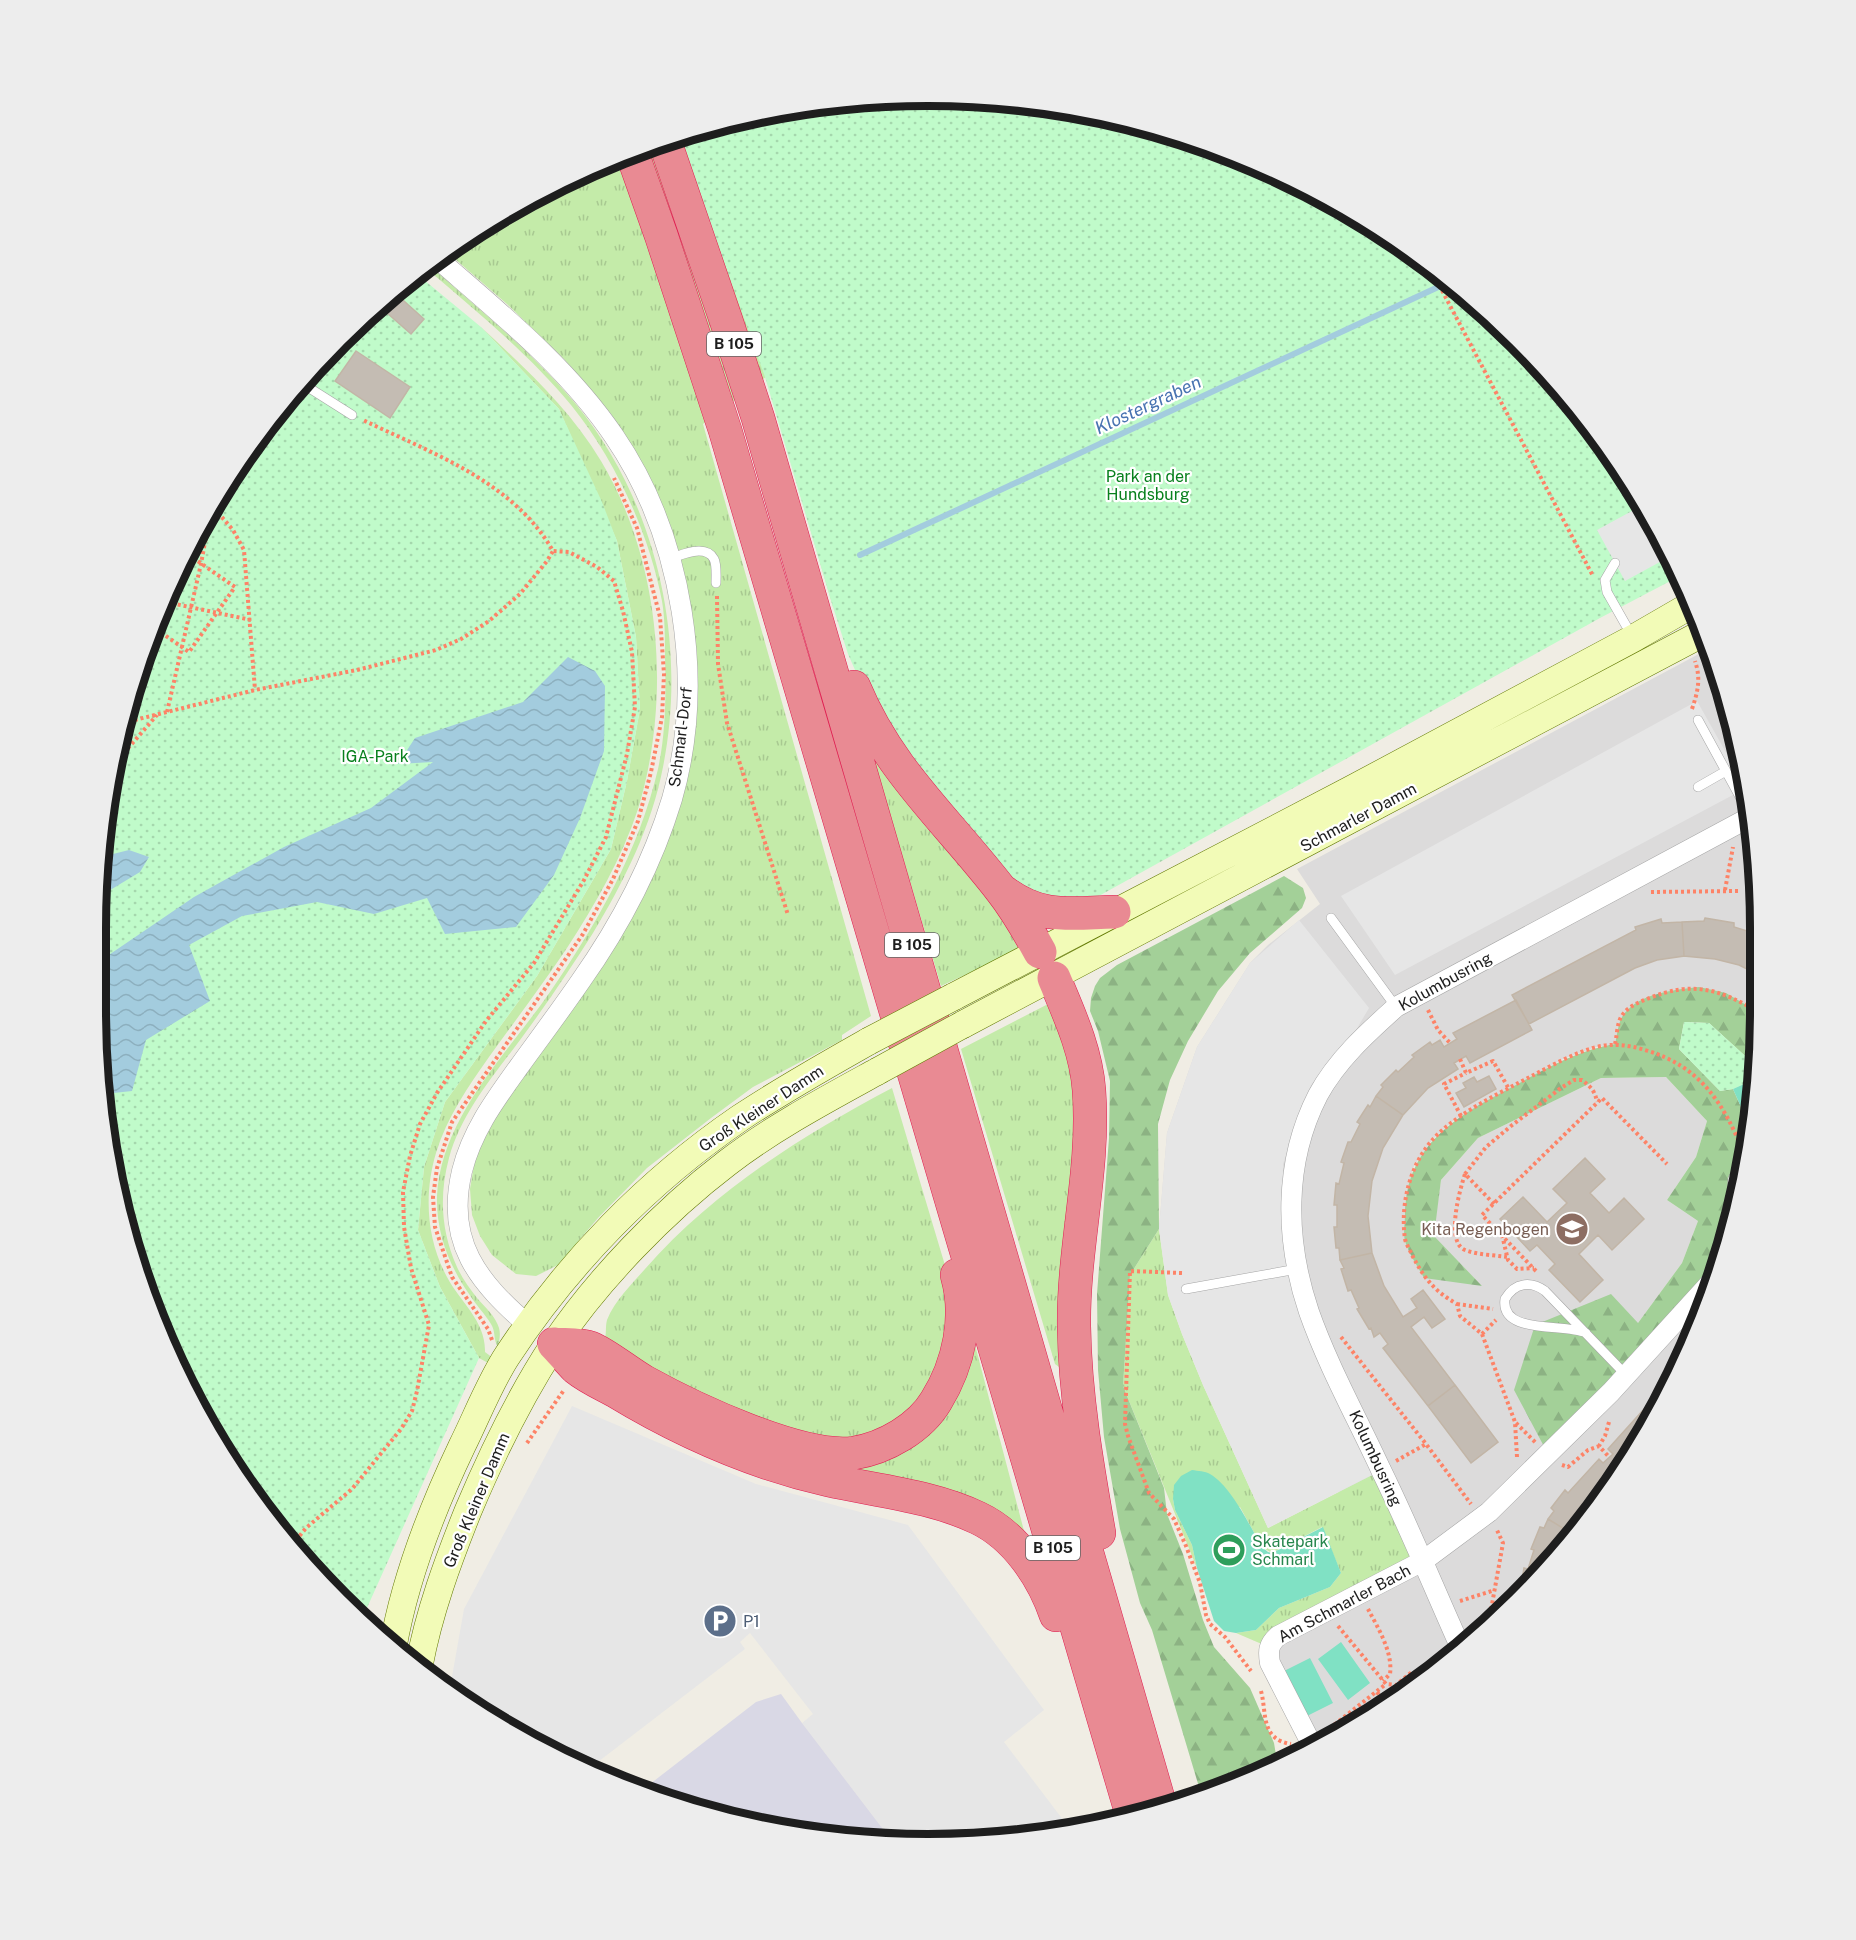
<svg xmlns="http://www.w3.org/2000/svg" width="1856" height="1940" font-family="'Public Sans',sans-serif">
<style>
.residential{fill:#dcdbdb}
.grass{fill:url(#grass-tufts)}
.forest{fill:url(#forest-firs)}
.park{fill:url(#park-dots)}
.pitch{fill:#80e1c4}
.parking{fill:#e6e6e6}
.plaza{fill:#d9d8e5}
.water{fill:url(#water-waves)}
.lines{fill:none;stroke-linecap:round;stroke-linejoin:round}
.stream{stroke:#a3ccde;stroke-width:6}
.building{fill:#c4bcb3;stroke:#c2b5a6;stroke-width:1.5}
.lane-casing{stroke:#a5a5a5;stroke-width:10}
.street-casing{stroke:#a5a5a5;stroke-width:21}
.secondary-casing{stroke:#627902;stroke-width:28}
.highway-casing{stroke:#df1f51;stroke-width:34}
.path{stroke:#fd8367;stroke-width:4;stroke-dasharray:3 3;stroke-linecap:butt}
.lane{stroke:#fff;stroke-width:9}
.street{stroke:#fff;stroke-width:20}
.secondary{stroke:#f2fbb7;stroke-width:27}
.highway{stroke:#e98a93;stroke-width:33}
.secondary-bridge-casing{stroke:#627902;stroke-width:28;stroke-linecap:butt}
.secondary-bridge{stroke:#f2fbb7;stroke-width:27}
.labels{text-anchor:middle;stroke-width:4.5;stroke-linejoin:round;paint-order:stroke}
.shield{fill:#fff;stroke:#626262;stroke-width:1.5}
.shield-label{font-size:15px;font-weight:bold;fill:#1e1e1e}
.park-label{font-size:16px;fill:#08801d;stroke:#fff}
.street-label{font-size:16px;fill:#1e1e1e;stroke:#fff}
.education-label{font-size:16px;fill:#785e54;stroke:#fff;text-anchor:end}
.leisure-label{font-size:16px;fill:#27864d;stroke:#fff;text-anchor:start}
.service-label{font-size:16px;fill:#4e5e75;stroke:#fff;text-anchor:start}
.water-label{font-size:18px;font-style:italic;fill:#4873b1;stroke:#fff}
.rim{fill:none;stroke:#1e1e1e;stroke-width:8}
</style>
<defs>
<pattern id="grass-tufts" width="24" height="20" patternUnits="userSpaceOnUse" patternTransform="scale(1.5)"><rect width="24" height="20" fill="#c4eba9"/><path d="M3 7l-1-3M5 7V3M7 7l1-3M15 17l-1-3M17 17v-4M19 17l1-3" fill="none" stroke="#a8c991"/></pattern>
<pattern id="forest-firs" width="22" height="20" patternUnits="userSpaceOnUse" patternTransform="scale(1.5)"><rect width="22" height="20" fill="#a3d098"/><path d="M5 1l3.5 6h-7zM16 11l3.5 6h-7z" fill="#8cb283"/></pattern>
<pattern id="park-dots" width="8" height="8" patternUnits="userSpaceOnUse" patternTransform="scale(1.5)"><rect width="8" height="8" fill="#c0fbca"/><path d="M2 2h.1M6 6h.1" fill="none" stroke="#a5d7ad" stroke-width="1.8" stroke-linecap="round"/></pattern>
<pattern id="water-waves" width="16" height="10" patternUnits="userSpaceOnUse" patternTransform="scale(1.5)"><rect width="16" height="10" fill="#a3ccde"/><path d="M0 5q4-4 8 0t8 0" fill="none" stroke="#8cafbe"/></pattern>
</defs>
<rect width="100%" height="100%" fill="#f0ede4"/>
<!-- residential -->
<path class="residential" d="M1710 648 1716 661 1753 820 1760 1013 1726 993 1621 1018 1615 1044 1596 1047 1563 1059 1453 1121 1433 1139 1414 1166 1405 1199V1240L1481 1285 1433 1236 1441 1180 1478 1138 1601 1078 1666 1077 1707 1121 1696 1157 1667 1200 1698 1221 1682 1263 1638 1323 1548 1453 1712 1281 1697 1331 1620 1475 1516 1601 1344 1732 1313 1747 1268 1637 1393 1570 1159 1229 1167 1133 1197 1047 1250 963 1268 945 1320 904 1297 869Z"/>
<!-- grass -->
<path class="grass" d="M983 98 1144 124 1435 268 1554 380 833 607 766 377 703 424 871 1016 842 1035V1040L753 1087 711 1118 647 1168 598 1218 558 1265 536 1276 516 1274 492 1255 480 1236 472 1215 470 1189 477 1147 489 1123 621 934 693 727 697 659 685 589 644 469 611 414 564 359 507 304 448 253 512 207 661 140 820 103Z
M430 266C480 310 532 352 575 403 657 502 688 642 663 767 652 825 624 882 593 933 571 968 548 1002 523 1036 495 1074 462 1111 449 1158 439 1195 441 1232 457 1267 462 1278 470 1289 477 1298 485 1307 496 1317 499 1328 501 1335 499 1341 498 1347 493 1340 496 1332 491 1324 485 1314 476 1305 469 1294 449 1265 436 1233 437 1196 441 1117 508 1053 550 992 597 924 639 850 658 769 666 732 666 694 665 657 665 639 665 619 662 601 649 533 615 459 571 405 529 354 477 312 427 269Z
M481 327C525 368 570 409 601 461 661 561 672 698 638 809 622 858 595 905 567 948 542 985 515 1021 489 1057 468 1087 447 1117 436 1153 424 1193 426 1238 447 1277 460 1302 486 1321 485 1352L493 1358 490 1364 479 1358 440 1287 418 1230 424 1167 445 1102 537 976 611 849 627 781 640 709 636 637 617 541 559 409Z
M868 740 1000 903 1019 946 1014 952 941 986Z
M1050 1003 1077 1079 1063 1364 1059 1367 1055 1364 961 1049Z
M892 1088 950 1282 948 1356 914 1410 884 1429 849 1439 805 1436 667 1380 604 1342C607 1335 605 1327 607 1320 615 1300 632 1284 645 1269 715 1190 800 1137 892 1088Z
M1159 1229 1168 1295 1182 1334 1203 1385 1268 1528 1374 1474 1411 1557 1264 1645 1236 1633 1256 1630 1279 1608 1330 1587 1341 1573 1322 1527 1272 1553 1262 1547 1240 1507 1173 1499 1175 1510 1192 1545 1197 1568 1123 1386 1130 1275Z
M975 1345 1028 1546 821 1469 823 1461 956 1398 963 1385Z"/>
<!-- forest -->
<path class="forest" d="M1284 876 1303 888 1306 898 1302 908 1250 953 1218 991 1188 1041 1170 1080 1158 1124 1159 1229 1130 1275 1123 1386 1164 1488 1167 1514 1183 1554 1203 1620 1214 1647 1250 1688 1274 1743 1277 1761 1273 1765 1202 1797 1152 1630 1140 1603 1120 1529 1104 1437 1098 1370 1097 1294 1109 1138 1110 1081 1098 1031 1090 1011 1091 998 1095 986 1100 978 1117 965Z
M1699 987 1726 993 1760 1013 1755 1065 1709 1023 1684 1022 1679 1049 1720 1091 1733 1089 1749 1125 1744 1175 1712 1281 1548 1454 1514 1390 1535 1325 1611 1294 1638 1323 1682 1263 1698 1221 1667 1200 1696 1157 1707 1121 1666 1077 1601 1078 1478 1138 1441 1180 1434 1236 1482 1286 1424 1278C1418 1267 1409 1254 1405 1241 1403 1233 1405 1222 1405 1214 1406 1143 1459 1115 1514 1086 1547 1068 1578 1050 1615 1044 1617 1036 1618 1024 1622 1017 1637 993 1674 990 1699 987Z"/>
<!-- park -->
<path class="park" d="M983 98 1144 124 1296 182 1435 268 1554 380 1649 512 1678 577 1600 618 1097 897 1045 903 990 864 866 695 848 654 833 607 765 377 679 136 820 103Z
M418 275 481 327 559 409 602 502 617 541 636 637 640 709 627 781 611 849 537 976 445 1102 424 1167 418 1230 440 1287 479 1358 362 1619 268 1518 159 1331 112 1175 96 1012 98 873 124 712 182 560 268 421 380 302Z
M1684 1022 1709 1023 1754 1064 1753 1080 1733 1089 1720 1091 1679 1049Z"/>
<!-- pitch -->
<path class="pitch" d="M1753 1080 1749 1125 1733 1089Z
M1192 1470C1198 1471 1205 1471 1210 1474 1231 1486 1250 1526 1262 1547L1268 1552 1272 1553 1323 1527 1341 1573 1330 1587 1279 1608 1256 1630 1236 1633 1224 1631 1214 1621 1197 1568 1192 1545 1175 1510 1173 1499 1174 1485 1181 1476Z
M1341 1642 1370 1683 1348 1700 1318 1659Z
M1310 1658 1333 1703 1307 1716 1284 1671Z"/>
<!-- parking -->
<path class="parking" d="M1643 505 1649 512 1669 557 1625 581 1597 530Z
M1697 701 1746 788 1395 975 1341 896Z
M1299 920 1369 1008 1356 1030 1311 1085 1283 1164V1247L1298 1309 1374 1474 1268 1528 1203 1385 1182 1334 1168 1295 1159 1229 1167 1133 1197 1047 1250 963Z
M572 1406 756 1484 908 1525 1044 1710 1004 1742 1070 1829 1036 1837H889L802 1723 813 1714 750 1633 740 1642 745 1649 590 1768 512 1733 450 1688 464 1609Z"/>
<!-- plaza -->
<path class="plaza" d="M781 1694 802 1723 889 1837H820L661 1800 641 1791 756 1702Z"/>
<!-- water -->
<path class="water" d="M568 657 595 671 605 686 604 751 580 818 554 875 516 927 445 934 427 898 374 914 317 902 242 916 189 945 210 1001 146 1040 132 1091 104 1094 96 1012 97 963 194 897 284 847 371 808 433 762 398 764 415 738 523 702Z
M129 850 149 857 140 872 97 898 98 873 101 857Z"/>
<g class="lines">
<!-- stream -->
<path class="stream" d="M860 555 1449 282"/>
</g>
<!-- building -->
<path class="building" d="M394 292 424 319 411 334 378 305Z
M356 351 410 387 390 418 335 381Z
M1705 918 1734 923V927L1757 934 1759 975 1739 965 1715 959 1684 956 1682 922 1704 921Z
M1661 919 1662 923 1682 922 1684 956 1657 960 1635 968 1529 1024 1512 995 1636 930 1635 927Z
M1516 1000 1532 1030 1470 1063 1466 1056 1454 1063 1458 1069 1428 1088 1403 1115 1376 1096 1383 1087 1381 1085 1396 1070 1398 1072 1414 1057 1412 1055 1430 1042 1432 1045 1440 1040 1444 1047 1457 1039 1453 1033Z
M1489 1076 1496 1089 1464 1107 1456 1093 1466 1088 1463 1083 1474 1077 1477 1082Z
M1376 1096 1403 1115 1383 1148 1372 1181 1368 1216 1372 1253 1340 1260 1339 1248H1336L1334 1227H1337V1205H1334L1336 1183 1339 1184 1344 1163 1341 1162 1348 1142H1351L1360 1124 1357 1122 1368 1105 1370 1107Z
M1585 1158 1605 1179 1590 1193 1609 1213 1624 1198 1644 1219 1612 1250 1598 1235 1579 1254 1603 1280 1580 1302 1549 1270 1555 1264 1537 1245 1530 1251 1500 1219 1523 1197 1547 1222 1567 1203 1553 1189Z
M1372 1253 1384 1286 1403 1317 1417 1308 1411 1299 1423 1290 1445 1319 1432 1328 1424 1317 1411 1327 1455 1385 1428 1406 1383 1348 1388 1344 1380 1333 1374 1337 1371 1328 1369 1329 1357 1309 1359 1308 1351 1290 1348 1291 1341 1269 1344 1268 1340 1260Z
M1455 1385 1498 1442 1471 1463 1428 1406Z
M1653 1399 1658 1404 1620 1474 1571 1533 1548 1519 1554 1511 1551 1508 1565 1490 1568 1493 1599 1459 1603 1463 1613 1454 1608 1449Z
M1548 1519 1571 1533 1523 1592H1520L1524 1568 1528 1569 1534 1550 1531 1549 1540 1527 1544 1528Z"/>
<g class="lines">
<defs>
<path id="lane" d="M303 384 352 415
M670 559C682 554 706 544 714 559 717 565 716 576 716 583
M1615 563 1605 580 1607 592 1632 636
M1698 720 1751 817
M1698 787 1726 771
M1751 892 1755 882
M1331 918 1396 1007
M1186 1289 1297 1269
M1586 1333C1564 1323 1500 1335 1505 1299 1515 1282 1531 1281 1545 1291L1626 1375"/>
<path id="street" d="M439 260C501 314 567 367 614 436 683 537 706 681 672 799 652 865 619 927 580 982 560 1011 539 1039 518 1068 495 1100 472 1131 462 1171 445 1242 478 1282 529 1326
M1738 1195V1181L1744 1171
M1459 1644C1433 1586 1409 1527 1381 1470 1357 1418 1328 1366 1309 1312 1285 1241 1283 1163 1318 1095 1337 1060 1367 1033 1396 1007L1752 816
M1313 1747 1270 1663C1268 1651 1268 1645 1278 1636L1423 1561 1489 1512 1611 1392 1712 1281"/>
<path id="secondary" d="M953 997 1350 790 1634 638 1691 605
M962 1025 1703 633
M393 1647C405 1578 432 1509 462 1446 476 1418 490 1382 507 1356 568 1263 648 1181 740 1118 782 1090 825 1066 869 1041
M419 1666C429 1612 448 1561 468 1511 492 1454 519 1398 553 1346 597 1280 664 1211 727 1163 774 1127 827 1099 878 1071"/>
<path id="highway" d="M664 139 726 320 758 418 1161 1808
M632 153 661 235 725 430 1132 1815
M854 687C889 771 947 820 1001 890 1016 909 1028 930 1040 952
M1004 892C1042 920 1070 913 1114 912
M1054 978C1069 1014 1086 1050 1089 1090 1095 1169 1073 1247 1074 1326 1075 1395 1087 1465 1099 1533
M554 1344C562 1352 568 1360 576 1368 587 1377 602 1384 615 1391 681 1431 753 1463 828 1480 878 1491 932 1496 978 1518 1016 1536 1043 1577 1056 1615
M554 1344C566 1345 580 1344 591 1348 606 1354 629 1373 645 1382 692 1408 801 1460 854 1453 885 1448 920 1428 936 1401 959 1364 969 1317 957 1275"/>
</defs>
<!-- lane casing -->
<use href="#lane" class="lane-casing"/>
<!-- street casing -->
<use href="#street" class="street-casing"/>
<!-- secondary casing -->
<use href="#secondary" class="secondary-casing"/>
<!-- highway casing -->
<use href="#highway" class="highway-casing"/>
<!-- path -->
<path class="path" d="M1428 264 1593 576
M214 508 233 530 244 550 255 690
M717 596 718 664 727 723 788 915
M166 602 251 620
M156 629 189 652 235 587 186 553
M1702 660 1713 661 1718 669
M1692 709C1698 691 1701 679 1695 661
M167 712 201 564 210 515
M123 723 255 690 357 670 436 650 461 639 489 621 520 594 547 561 553 551C513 481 431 453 363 420
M116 762 157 715
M1725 890 1733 847
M1651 892 1740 891
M1428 1010 1438 1030 1450 1043
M1615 1044C1617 1036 1617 1024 1621 1017 1627 1007 1637 1003 1647 999 1692 980 1720 989 1760 1013
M1460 1059 1466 1073 1493 1061 1509 1089
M1461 1116 1444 1084 1466 1073
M1465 1174 1486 1147 1511 1126 1561 1088 1574 1080H1582C1591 1087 1595 1091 1597 1102
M1494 1204 1465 1174C1460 1189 1445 1242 1465 1250 1478 1255 1494 1255 1507 1257
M1502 1235 1508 1260 1517 1269 1534 1268
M1536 1271 1482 1215 1602 1098 1667 1164
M1182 1273 1130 1271 1125 1424 1128 1436 1149 1493 1174 1519 1186 1546 1200 1583 1206 1615 1210 1624 1225 1637 1251 1671
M1457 1304 1493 1309
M1482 1334 1496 1320
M1341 1337 1426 1444 1471 1504
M492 1340 488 1329 452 1277 435 1227 433 1197 437 1168 452 1122 583 934 613 879 638 821 651 772 662 717 664 674 660 617 637 528 614 478
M1609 1422 1605 1436 1599 1446 1609 1457
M1516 1423 1536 1443
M527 1443 564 1390
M1517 1457 1515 1422 1482 1334 1460 1316 1457 1304C1434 1291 1424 1278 1412 1255 1410 1250 1406 1244 1405 1239 1400 1204 1410 1163 1435 1137 1459 1113 1492 1097 1522 1081 1546 1069 1570 1054 1596 1047 1613 1043 1629 1045 1645 1050 1700 1066 1724 1103 1744 1154
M1396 1461 1426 1444
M1562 1465 1568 1467 1588 1450 1599 1446
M292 1545 306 1528 352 1489 401 1429 412 1411 417 1391 429 1325 411 1268 404 1227 403 1192 410 1156 420 1124 437 1093 486 1021 534 963 584 880 606 837 627 754 635 707 632 652 623 611 614 581 597 567 569 552 553 551
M1460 1601 1495 1590
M1368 1609C1378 1628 1393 1652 1390 1674L1383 1681
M1489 1621 1503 1543 1496 1528
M1338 1626 1386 1684 1396 1685 1413 1671
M1261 1691C1267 1713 1260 1739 1291 1744
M1377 1692 1384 1702
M1325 1732 1386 1684"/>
<!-- lane -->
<use href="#lane" class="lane"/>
<!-- street -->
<use href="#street" class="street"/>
<!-- secondary -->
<use href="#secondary" class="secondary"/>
<!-- highway -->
<use href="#highway" class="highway"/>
<defs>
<path id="secondary-bridge" d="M869 1041 953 997
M878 1071 962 1025"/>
</defs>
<!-- secondary-bridge casing -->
<use href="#secondary-bridge" class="secondary-bridge-casing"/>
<!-- secondary-bridge -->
<use href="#secondary-bridge" class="secondary-bridge"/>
</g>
<!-- icons -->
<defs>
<symbol id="school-disc" viewBox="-11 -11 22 22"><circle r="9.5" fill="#8d6e63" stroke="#fff"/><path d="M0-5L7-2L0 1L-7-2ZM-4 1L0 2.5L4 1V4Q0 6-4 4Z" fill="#fff"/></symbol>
<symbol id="stadium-disc" viewBox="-11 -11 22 22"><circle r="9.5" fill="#2e9e5b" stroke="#fff"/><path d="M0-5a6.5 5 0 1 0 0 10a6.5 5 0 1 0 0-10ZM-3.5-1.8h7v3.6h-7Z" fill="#fff"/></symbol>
<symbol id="parking-disc" viewBox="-11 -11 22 22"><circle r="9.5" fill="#5c6f8a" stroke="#fff"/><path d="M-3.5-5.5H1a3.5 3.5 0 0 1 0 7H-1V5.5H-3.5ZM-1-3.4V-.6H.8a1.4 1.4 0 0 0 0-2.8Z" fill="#fff"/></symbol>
</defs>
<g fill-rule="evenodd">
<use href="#school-disc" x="1553" y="1210" width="38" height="38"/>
<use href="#stadium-disc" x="1210" y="1531" width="38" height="38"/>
<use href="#parking-disc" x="701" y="1602" width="38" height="38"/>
</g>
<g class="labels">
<!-- shield labels -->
<g class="shield">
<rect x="707" y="332" width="54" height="24" rx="4.5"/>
<rect x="885" y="933" width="54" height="24" rx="4.5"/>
<rect x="1026" y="1536" width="54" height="24" rx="4.5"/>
</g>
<g class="shield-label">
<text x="734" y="349">B 105</text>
<text x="912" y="950">B 105</text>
<text x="1053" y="1553">B 105</text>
</g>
<!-- park labels -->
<g class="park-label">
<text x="1148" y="482">Park an der<tspan x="1148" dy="18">Hundsburg</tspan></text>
<text x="375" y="762">IGA-Park</text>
</g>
<!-- street labels -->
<g class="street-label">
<text transform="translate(680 737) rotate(-83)" y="6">Schmarl-Dorf</text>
<text transform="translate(1358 817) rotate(-28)" y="6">Schmarler Damm</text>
<text transform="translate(1445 981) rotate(-29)" y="6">Kolumbusring</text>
<text transform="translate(761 1108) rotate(-33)" y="6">Groß Kleiner Damm</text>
<text transform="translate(1376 1458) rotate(65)" y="6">Kolumbusring</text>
<text transform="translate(476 1500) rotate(-67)" y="6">Groß Kleiner Damm</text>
<text transform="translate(1344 1603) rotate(-28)" y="6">Am Schmarler Bach</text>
</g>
<!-- education labels -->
<g class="education-label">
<text x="1549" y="1235">Kita Regenbogen</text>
</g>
<!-- leisure labels -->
<g class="leisure-label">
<text x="1252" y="1547">Skatepark<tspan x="1252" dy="18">Schmarl</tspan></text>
</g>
<!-- service labels -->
<g class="service-label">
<text x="743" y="1627">P1</text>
</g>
<!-- water labels -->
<g class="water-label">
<text transform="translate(1148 405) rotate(-25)" y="6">Klostergraben</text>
</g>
</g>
<!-- crop -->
<path d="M0 0H1856V1940H0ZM928 106H928A822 822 0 0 1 1750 928V1012A822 822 0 0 1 928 1834H928A822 822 0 0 1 106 1012V928A822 822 0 0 1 928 106Z" fill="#ededed" fill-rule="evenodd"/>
<path class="rim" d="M928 106H928A822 822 0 0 1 1750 928V1012A822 822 0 0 1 928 1834H928A822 822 0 0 1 106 1012V928A822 822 0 0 1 928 106Z"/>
</svg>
